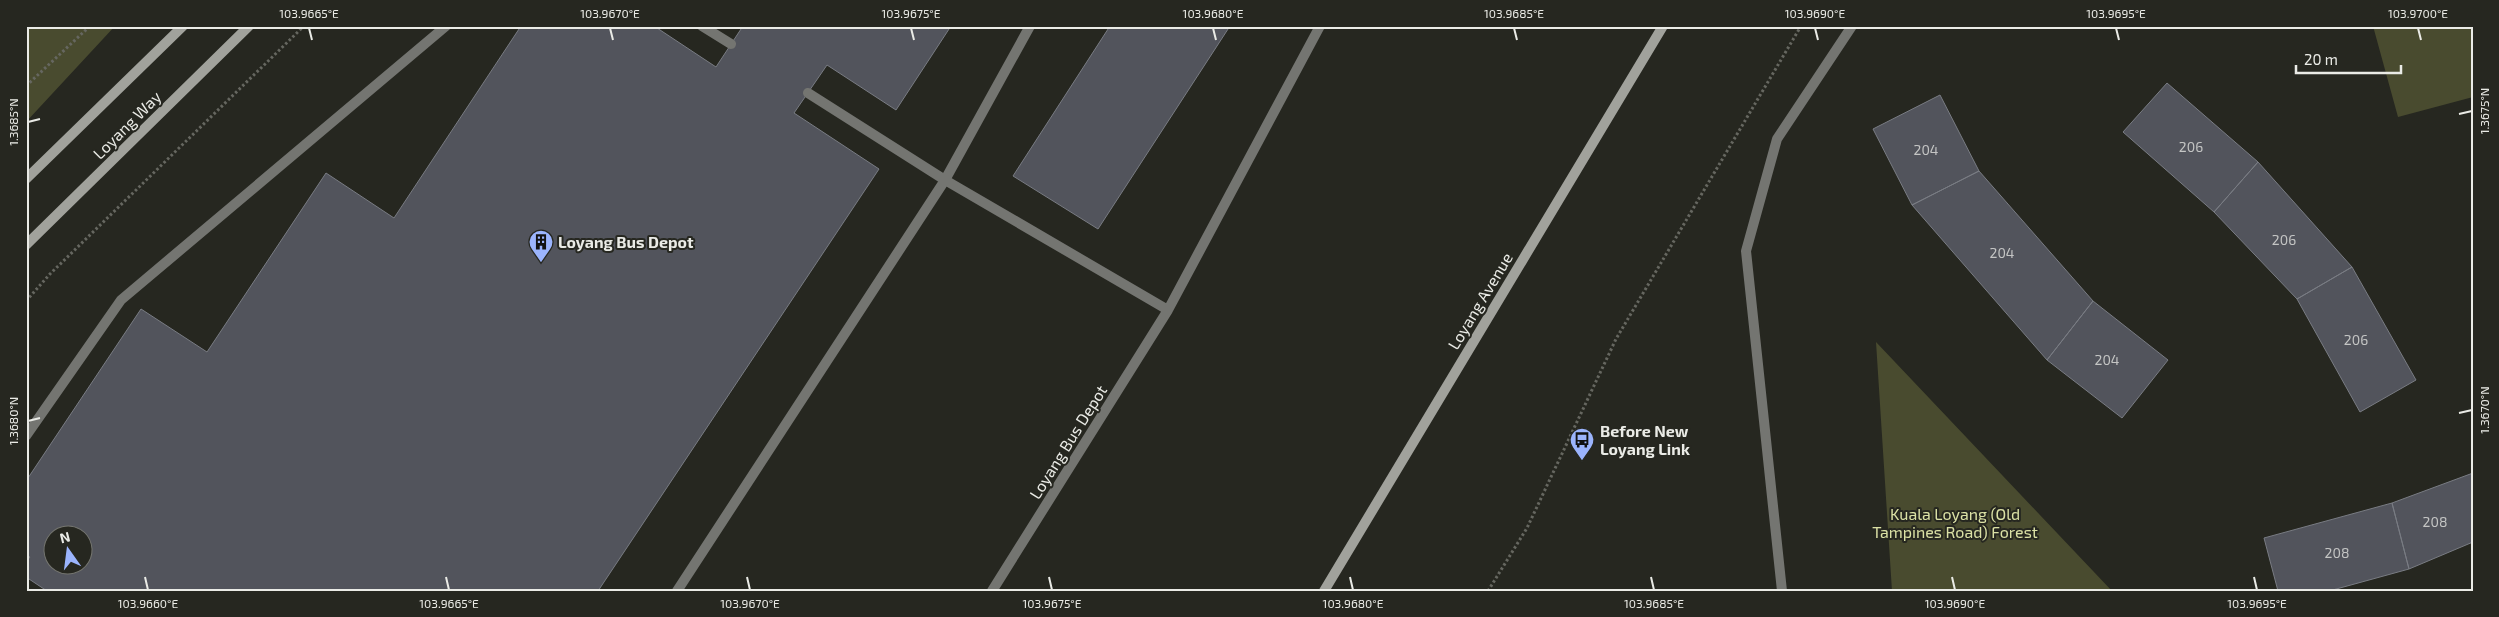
<svg xmlns="http://www.w3.org/2000/svg" width="2499" height="617" font-family="'Exo 2',sans-serif">
<style>
.green{fill:#494b2f}
.building{fill:#52545c;stroke:#797c83;fill-rule:evenodd}
.lines{fill:none;stroke-linecap:round;stroke-linejoin:round}
.path{stroke:#666760;stroke-width:3;stroke-dasharray:2.5 2.5;stroke-linecap:butt}
.lane{stroke:#747571;stroke-width:10}
.secondary{stroke:#a1a29c;stroke-width:10}
.ticks{fill:none;stroke:#eaebe6;stroke-width:2}
.labels{text-anchor:middle;stroke-width:4;stroke-linejoin:round;paint-order:stroke}
.number-label{font-size:14px;fill:#c4c5c4}
.street-label{font-size:16px;fill:#eaebe6;stroke:#262720}
.poi-label{font-size:16px;font-weight:bold;fill:#eaebe6;stroke:#262720;text-anchor:start}
.park-label{font-size:16px;fill:#dbe1a5;stroke:#262720}
.neatline{fill:none;stroke:#eaebe6;stroke-width:2}
.ticks-label{font-size:12px;text-anchor:middle;fill:#eaebe6}
</style>
<rect width="100%" height="100%" fill="#262720"/>
<!-- green -->
<path class="green" d="M31 26H115L26 122V32Z
M2373 26H2473V97L2398 117Z
M1876 342 2112 591H1892Z"/>
<!-- building -->
<path class="building" d="M521 26H654L716 67 743 26H951L896 110 827 65 794 113 879 169 598 591H47L26 577V562L30 557 26 555V481L141 309 207 352 326 173 394 218ZM52 534H82V564H52Z
M1110 26H1230L1098 229 1013 176Z
M2167 83 2258 162 2214 212 2123 132Z
M1940 95 1979 171 1912 205 1873 129Z
M2258 162 2352 267 2297 299 2214 212Z
M1979 171 2093 301 2047 360 1912 205Z
M2352 267 2416 380 2360 412 2297 299Z
M2093 301 2168 360 2122 418 2047 360Z
M2473 473V542L2409 569 2392 503Z
M2392 503 2409 569 2329 591H2278L2264 538Z"/>
<g class="lines">
<!-- path -->
<path class="path" d="M26 86 90 26
M26 301 50 274 304 26
M1488 591 1527 528 1616 339 1801 26"/>
<!-- lane -->
<path class="lane" d="M702 26 731 44
M808 93 945 180 1168 310
M26 436 121 300 446 26
M677 591 945 180 1030 26
M992 591 1168 310 1320 26
M1782 591 1746 251 1777 139 1852 26"/>
<!-- secondary -->
<path class="secondary" d="M26 179 183 26
M26 245 249 26
M1324 591 1663 26"/>
</g>
<!-- ticks -->
<path class="ticks" d="M309 28 312 40M610 28 613 40M911 28 914 40M1213 28 1216 40M1514 28 1517 40M1815 28 1818 40M2116 28 2119 40M2418 28 2421 40M2459 114 2472 111M28 122 40 119M2459 413 2472 410M28 421 40 418M145 577 148 590M446 577 449 590M747 577 750 590M1049 577 1052 590M1350 577 1353 590M1651 577 1654 590M1952 577 1955 590M2254 577 2257 590"/>
<!-- icons -->
<defs>
<symbol id="building-pin" viewBox="-11 -11 22 30"><path d="M0 17L-7.5 6A9.5 9.5 0 1 1 7.5 6Z" fill="#9bb4fd" stroke="#262720"/><path d="M-4-6H4V6H1V3H-1V6H-4ZM-2.5-4.3h1.7v1.8h-1.7ZM.8-4.3h1.7v1.8H.8ZM-2.5-1h1.7V.8h-1.7ZM.8-1h1.7V.8H.8Z" fill="#111"/></symbol>
<symbol id="bus-pin" viewBox="-11 -11 22 30"><path d="M0 17L-7.5 6A9.5 9.5 0 1 1 7.5 6Z" fill="#9bb4fd" stroke="#262720"/><path d="M-5-6H5V4H4V6H2V4H-2V6H-4V4H-5ZM-3.5-4V0h7V-4ZM-3.5 1.2v1.5H-2V1.2ZM2 1.2v1.5H3.5V1.2Z" fill="#111"/></symbol>
</defs>
<g fill-rule="evenodd">
<use href="#building-pin" x="527" y="228" width="28" height="38"/>
<use href="#bus-pin" x="1568" y="426" width="28" height="38"/>
</g>
<g class="labels">
<!-- number labels -->
<g class="number-label">
<text x="2191" y="152">206</text>
<text x="1926" y="155">204</text>
<text x="2284" y="245">206</text>
<text x="2002" y="258">204</text>
<text x="2356" y="345">206</text>
<text x="2107" y="365">204</text>
<text x="2435" y="527">208</text>
<text x="2337" y="558">208</text>
</g>
<!-- street labels -->
<g class="street-label">
<text transform="translate(127 125) rotate(-45)" y="6">Loyang Way</text>
<text transform="translate(1480 301) rotate(-59)" y="6">Loyang Avenue</text>
<text transform="translate(1068 442) rotate(-58)" y="6">Loyang Bus Depot</text>
</g>
<!-- poi labels -->
<g class="poi-label">
<text x="558" y="248">Loyang Bus Depot</text>
<text x="1600" y="437">Before New<tspan x="1600" dy="18">Loyang Link</tspan></text>
</g>
<!-- park labels -->
<g class="park-label">
<text x="1955" y="520">Kuala Loyang (Old<tspan x="1955" dy="18">Tampines Road) Forest</tspan></text>
</g>
</g>
<!-- border -->
<rect width="2499" height="617" fill="none" stroke="#262720" stroke-width="55"/>
<!-- north arrow -->
<g transform="translate(68 550) rotate(346)"><circle r="24" fill="#262720" stroke="#74756f"/>
<path d="M0-4L9 19L0 12L-9 19Z" fill="#9bb4fd"/>
<text y="-8" font-size="14" font-weight="bold" text-anchor="middle" fill="#eaebe6">N</text>
</g>
<!-- scale -->
<path d="M2296 65v8h105v-8" fill="none" stroke="#eaebe6" stroke-width="2.5"/>
<text x="2304" y="65" font-size="15" fill="#eaebe6" stroke="#262720" stroke-width="4" paint-order="stroke">20 m</text>
<rect x="28" y="28" width="2444" height="562" class="neatline"/>
<g class="ticks-label">
<text x="309" y="18">103.9665°E</text>
<text x="610" y="18">103.9670°E</text>
<text x="911" y="18">103.9675°E</text>
<text x="1213" y="18">103.9680°E</text>
<text x="1514" y="18">103.9685°E</text>
<text x="1815" y="18">103.9690°E</text>
<text x="2116" y="18">103.9695°E</text>
<text x="2418" y="18">103.9700°E</text>
<text transform="translate(2485 111) rotate(-90)" y="4">1.3675°N</text>
<text transform="translate(14 122) rotate(-90)" y="4">1.3685°N</text>
<text transform="translate(2485 410) rotate(-90)" y="4">1.3670°N</text>
<text transform="translate(14 421) rotate(-90)" y="4">1.3680°N</text>
<text x="148" y="608">103.9660°E</text>
<text x="449" y="608">103.9665°E</text>
<text x="750" y="608">103.9670°E</text>
<text x="1052" y="608">103.9675°E</text>
<text x="1353" y="608">103.9680°E</text>
<text x="1654" y="608">103.9685°E</text>
<text x="1955" y="608">103.9690°E</text>
<text x="2257" y="608">103.9695°E</text>
</g>
</svg>
